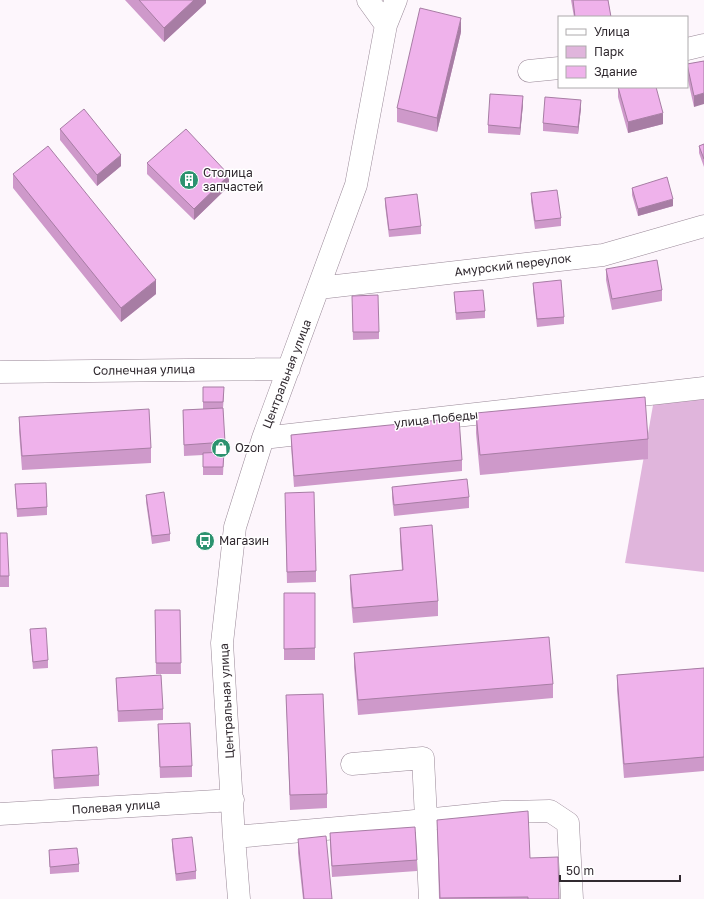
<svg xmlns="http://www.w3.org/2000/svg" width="704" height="899" font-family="'Golos Text',sans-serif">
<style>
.green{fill:#e0b5dc}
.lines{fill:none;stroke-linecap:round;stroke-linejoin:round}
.minor-casing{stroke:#998897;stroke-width:23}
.minor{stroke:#fff;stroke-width:22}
.wall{fill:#ce99ca}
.shaded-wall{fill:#a77da4}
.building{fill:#efb2eb;stroke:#a77da4}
.labels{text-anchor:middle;stroke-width:3;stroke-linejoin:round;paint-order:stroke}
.poi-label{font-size:12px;fill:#312a30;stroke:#fff;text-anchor:start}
.street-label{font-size:12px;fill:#312a30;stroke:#fff}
</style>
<rect width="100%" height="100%" fill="#fdf6fc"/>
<!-- green -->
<path class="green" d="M704 388V572L625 563 655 394Z"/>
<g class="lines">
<defs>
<path id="minor" d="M368 0 386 25
M687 49 704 45
M529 71 559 68
M319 288 603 255 704 226
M0 372 289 369
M263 438 704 388
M352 764 423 758 430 899
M0 814 233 800
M234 837 395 823 503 812 550 811 568 823 572 899
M239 899 234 837 222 643 235 527 263 438 356 185 386 25 396 0"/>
</defs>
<!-- minor casing -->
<use href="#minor" class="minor-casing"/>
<!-- minor -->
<use href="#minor" class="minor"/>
</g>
<!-- wall -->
<path class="wall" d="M125 0H206V3L164 42Z
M571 0H608L611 17H574Z
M461 32 437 132 397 122V108Z
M704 61 694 107 687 76V64Z
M618 87 663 124 628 133 618 97Z
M523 104 520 135 488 133V125Z
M581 108 578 134 543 131V123Z
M60 129 121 166 97 186 60 140Z
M704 144V167L699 153V146Z
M147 163 229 186 194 220 147 174Z
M13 174 156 294 121 322 13 188Z
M632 188 673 206 638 216 632 195Z
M531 193 561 218V226L535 229 531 201Z
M385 198 421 226V234L389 237 385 205Z
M606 269 662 290V301L612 310 606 280Z
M533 283 564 317V324L537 327 533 290Z
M454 292 485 311V318L456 320Z
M352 304 379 332V339L353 340Z
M203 387 224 395 223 408 225 453H224L223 475H203V455L184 456 183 410 203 409Z
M476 413 648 439V459L480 475 476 433Z
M19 417 151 448V463L22 470 19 431Z
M291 435 462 460V471L294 487 291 446Z
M15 484 47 507V515L17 517Z
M392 487 469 497V508L394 516 392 498Z
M146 495 170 534V541L152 544 146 502Z
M285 504 316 571V582L287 583Z
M400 528 438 601V616L353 623 350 589V575L402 570 400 542Z
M0 533 9 576V587H0Z
M284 593H315V660H284Z
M155 610H180L181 674H156Z
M30 629 48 660V668L33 669 30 636Z
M354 653 553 684V698L358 715 354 667Z
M704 668V771L624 778 617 690V675Z
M116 678 163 709V720L118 722Z
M286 695 327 794V808L290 810Z
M158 724 192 766V777L160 778Z
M52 750 99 775V786L54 789 52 761Z
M437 820 530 858 559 899H439Z
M330 833 417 860V871L332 877 330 844Z
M172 839 196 871V879L176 881 172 847Z
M298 839 332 899H303L298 853Z
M49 850 79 864V872L50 874Z"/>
<!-- shaded-wall -->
<path class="shaded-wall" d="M194 0H206V3L164 42V28Z
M461 18V32L437 132V118Z
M704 93V104L694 107V96Z
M523 96V104L520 135V128Z
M581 100V108L578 134V127Z
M663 113V124L628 133V122Z
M121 155V166L97 186V175Z
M229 175V186L194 220V209Z
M673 199V206L638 216V209Z
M156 280V294L121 322V308Z"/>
<!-- building -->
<path class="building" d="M139 0H194L164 28Z
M573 0H608L611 17H575Z
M420 8 461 18 437 118 397 108Z
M704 61V93L694 96 687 64Z
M618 87H656L663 113 628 122Z
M490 94 523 96 520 128 488 125Z
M545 97 581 100 578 127 543 123Z
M84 109 121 155 97 175 60 129Z
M186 129 229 175 194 209 147 163Z
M704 144V159L699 146Z
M48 146 156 280 121 308 13 174Z
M667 177 673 199 638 209 632 188Z
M557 190 561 218 535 221 531 193Z
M417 194 421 226 389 230 385 198Z
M657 260 662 290 612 299 606 269Z
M561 280 564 317 537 319 533 283Z
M483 290 485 311 456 313 454 292Z
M378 295 379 332H353L352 296Z
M203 387H224L223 402H203Z
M645 397 648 439 480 455 476 413Z
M223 408 225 442 184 445 183 410Z
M149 409 151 448 22 456 19 417Z
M459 418 462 460 294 476 291 435Z
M224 452 223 467H203V453Z
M467 479 469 497 394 505 392 487Z
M46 483 47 507 17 509 15 484Z
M164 492 170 534 152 536 146 495Z
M314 492 316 571 287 572 285 493Z
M432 525 438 601 353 608 350 575 403 570 400 528Z
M0 533H7L9 576H0Z
M284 593H315V648L284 649Z
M155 610H180L181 663H156Z
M46 628 48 660 33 662 30 629Z
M549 637 553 684 358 700 354 653Z
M704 668V757L624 764 617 675Z
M161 675 163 709 118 711 116 678Z
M323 694 327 794 290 795 286 695Z
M190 723 192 766 160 767 158 724Z
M97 747 99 775 54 778 52 750Z
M528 811 530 858 558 857 559 899H528V897L440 898 437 820Z
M415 827 417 860 332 866 330 833Z
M326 836 332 899H304L298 839Z
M192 837 196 871 176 874 172 839Z
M77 848 79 864 50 867 49 850Z"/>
<!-- icons -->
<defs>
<symbol id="building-disc" viewBox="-11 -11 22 22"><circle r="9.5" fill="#2c926f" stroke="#fff"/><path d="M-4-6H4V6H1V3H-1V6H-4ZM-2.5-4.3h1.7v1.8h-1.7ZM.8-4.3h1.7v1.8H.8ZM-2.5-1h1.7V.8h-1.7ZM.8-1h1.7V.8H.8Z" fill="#fff"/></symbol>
<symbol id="shop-disc" viewBox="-11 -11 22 22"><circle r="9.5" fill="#2c926f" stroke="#fff"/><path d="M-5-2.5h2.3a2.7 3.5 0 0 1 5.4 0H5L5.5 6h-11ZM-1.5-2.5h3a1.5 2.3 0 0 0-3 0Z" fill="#fff"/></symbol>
<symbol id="bus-disc" viewBox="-11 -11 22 22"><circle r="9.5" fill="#2c926f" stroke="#fff"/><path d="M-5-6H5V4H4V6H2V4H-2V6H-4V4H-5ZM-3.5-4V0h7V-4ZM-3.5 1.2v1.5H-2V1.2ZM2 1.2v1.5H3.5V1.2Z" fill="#fff"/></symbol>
</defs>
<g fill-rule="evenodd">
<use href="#building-disc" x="178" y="169" width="22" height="22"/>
<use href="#shop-disc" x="210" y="437" width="22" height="22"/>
<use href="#bus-disc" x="194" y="530" width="22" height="22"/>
</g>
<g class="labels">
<!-- poi labels -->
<g class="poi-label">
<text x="203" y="177">Столица<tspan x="203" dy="14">запчастей</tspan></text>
<text x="235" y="452">Ozon</text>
<text x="219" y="545">Магазин</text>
</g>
<!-- street labels -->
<g class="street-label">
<text transform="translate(513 265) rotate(-7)" y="4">Амурский переулок</text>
<text transform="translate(144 370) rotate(-1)" y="4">Солнечная улица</text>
<text transform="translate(287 374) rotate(-69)" y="4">Центральная улица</text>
<text transform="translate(436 419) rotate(-6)" y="4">улица Победы</text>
<text transform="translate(227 701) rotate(-93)" y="4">Центральная улица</text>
<text transform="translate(116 807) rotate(-4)" y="4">Полевая улица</text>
</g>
</g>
<!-- legend -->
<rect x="558" y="16" width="130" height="72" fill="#ffffff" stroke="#adaaac"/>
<rect x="566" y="29" width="20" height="6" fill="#ffffff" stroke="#adaaac"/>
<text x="594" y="36" font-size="12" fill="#312a30">Улица</text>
<rect x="566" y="46" width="20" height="12" fill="#e0b5dc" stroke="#adaaac"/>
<text x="594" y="56" font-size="12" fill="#312a30">Парк</text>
<rect x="566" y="66" width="20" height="12" fill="#efb2eb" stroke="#adaaac"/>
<text x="594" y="76" font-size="12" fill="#312a30">Здание</text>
<!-- scale -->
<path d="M560 875v6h120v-6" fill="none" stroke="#312a30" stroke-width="2"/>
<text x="566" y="875" font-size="12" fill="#312a30" stroke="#ffffff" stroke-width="3" paint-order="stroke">50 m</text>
</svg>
